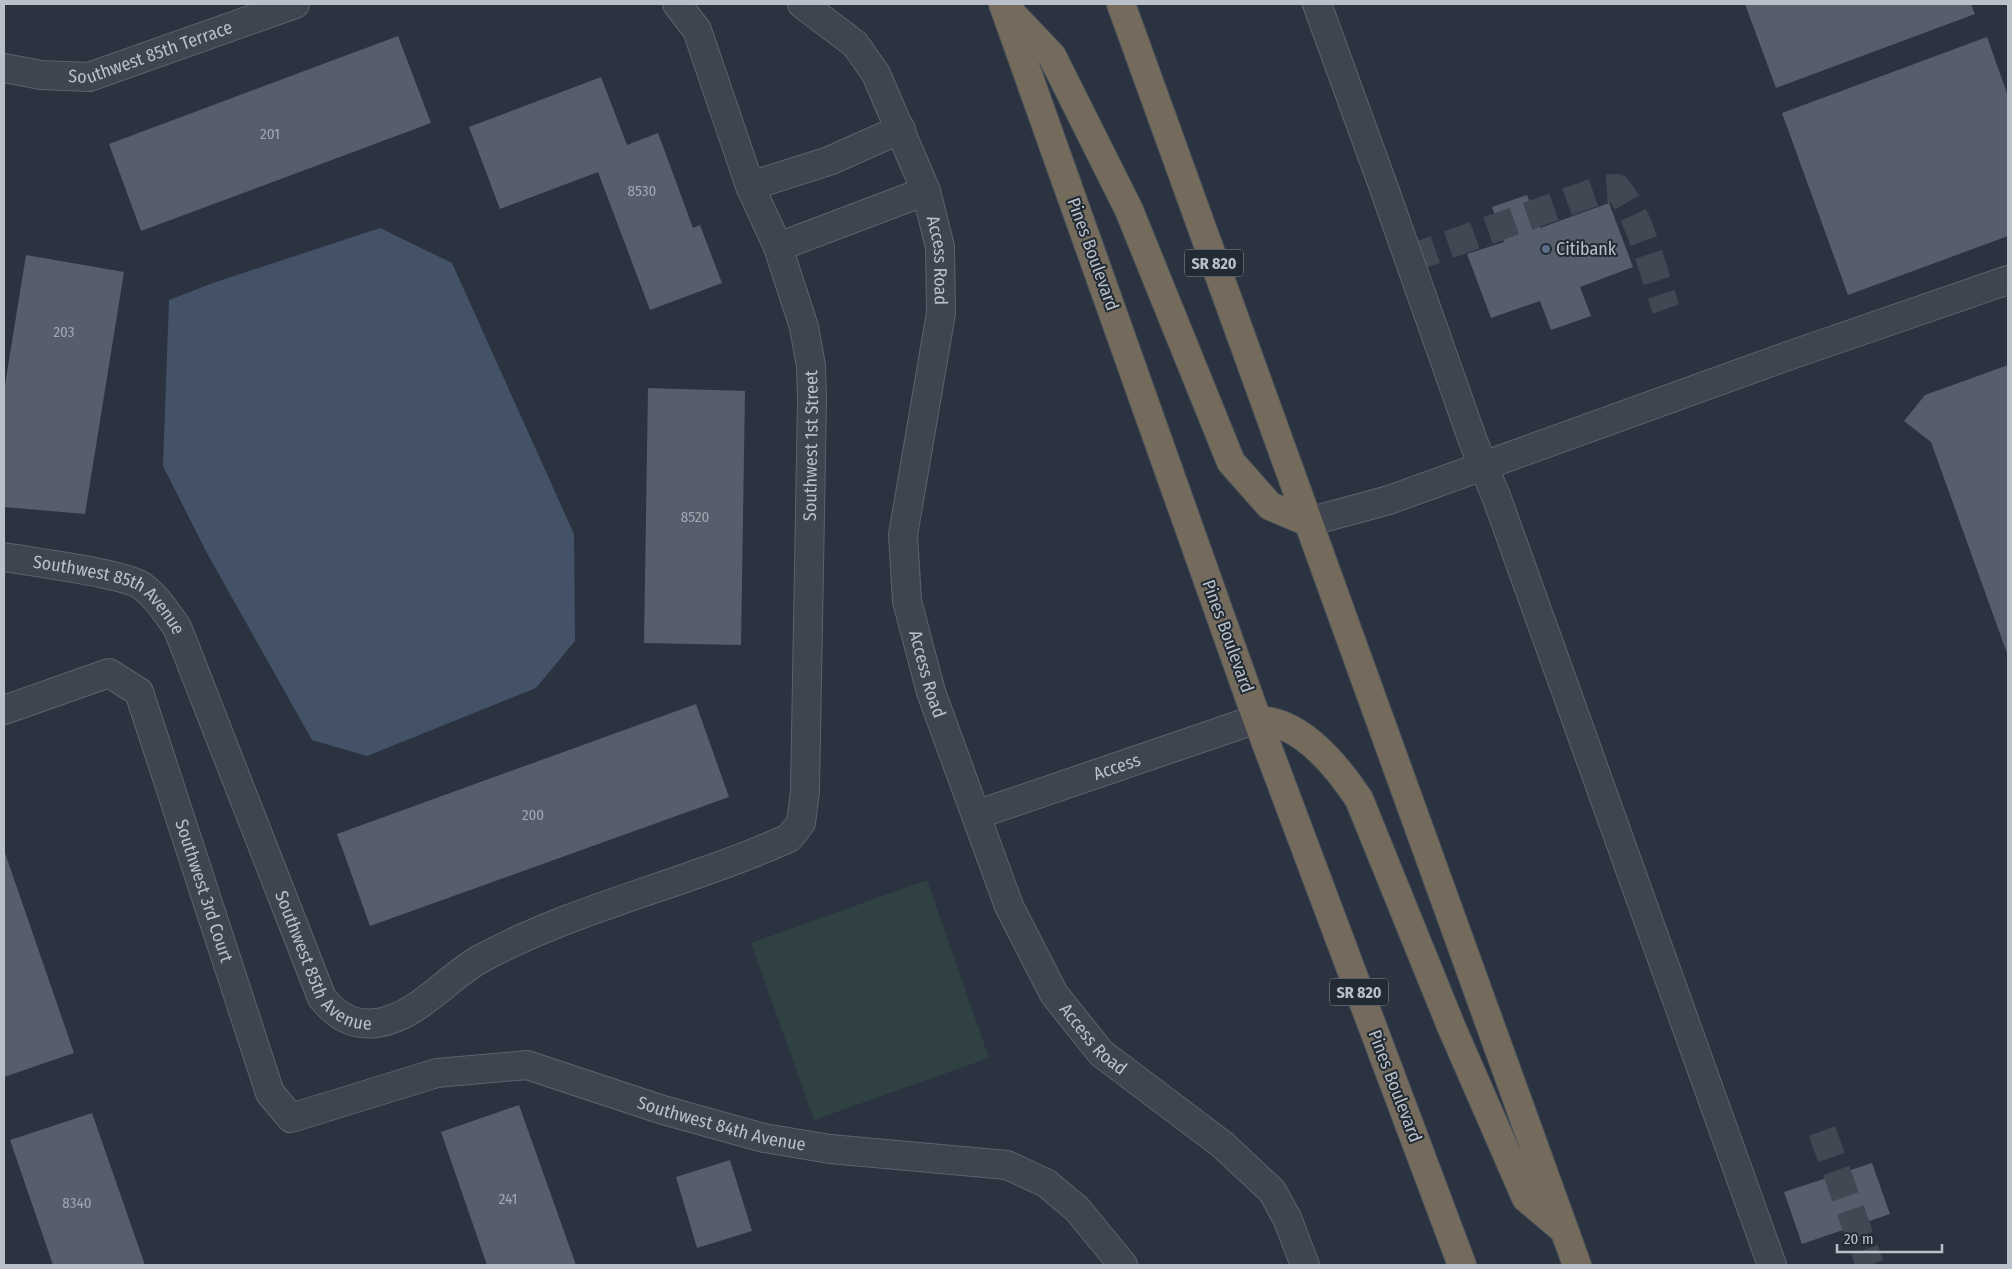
<svg xmlns="http://www.w3.org/2000/svg" width="2012" height="1269" font-family="'Fira Sans Condensed',sans-serif">
<style>
.green{fill:#2f4142}
.water{fill:#445267}
.building{fill:#565e6c}
.lines{fill:none;stroke-linecap:round;stroke-linejoin:round}
.minor-tunnel{stroke:#404854;stroke-width:28;stroke-dasharray:28 14;stroke-linecap:butt}
.minor-casing{stroke:#5b636c;stroke-width:30}
.highway-casing{stroke:#485059;stroke-width:30}
.minor{stroke:#3e454f;stroke-width:28}
.highway{stroke:#746b5c;stroke-width:28}
.service-dot{fill:#5c6f8a;stroke:#222a34;stroke-width:2}
.labels{text-anchor:middle;stroke-width:4;stroke-linejoin:round;paint-order:stroke}
.number-label{font-size:15px;fill:#a1a8b2}
.shield{fill:#222a34;stroke:#8c939c;stroke-width:1}
.shield-label{font-size:16px;font-weight:bold;fill:#bac0c9}
.street-label{font-size:18px;fill:#bac0c9;stroke:#222a34}
.poi-label{font-size:18px;fill:#bac0c9;stroke:#222a34;text-anchor:start}
</style>
<rect width="100%" height="100%" fill="#2a333f"/>
<!-- green -->
<path class="green" d="M927 880 989 1058 814 1120 751 943Z"/>
<!-- water -->
<path class="water" d="M380 228 452 263 574 534 575 641 536 688 367 756 312 740 207 553 163 466 169 300 213 283Z"/>
<!-- building -->
<path class="building" d="M1745 4H1971L1975 14 1776 88Z
M398 36 431 123 141 231 109 144Z
M1987 37 2008 96V236L1848 295 1782 113Z
M601 77 627 145 658 133 693 228 700 225 722 283 650 310 598 172 500 209 469 127Z
M1527 195 1540 228 1609 203 1633 267 1580 287 1591 316 1551 330 1540 301 1491 318 1467 254 1504 242 1492 207Z
M26 255 124 272 85 514 4 507V391Z
M2008 365V656L1931 442 1904 421 1925 395Z
M648 388 745 391 741 645 644 643Z
M696 704 729 797 370 926 337 834Z
M4 850 74 1053 4 1077Z
M519 1105 576 1265H487L441 1132Z
M92 1113 145 1265H53L10 1140Z
M730 1160 752 1231 697 1248 676 1177Z
M1872 1163 1890 1214 1802 1244 1784 1192Z"/>
<g class="lines">
<!-- minor-tunnel -->
<path class="minor-tunnel" d="M1409 259 1603 189 1617 188C1640 215 1654 275 1666 309
M1822 1131 1870 1265"/>
<defs>
<g id="minor">
<path id="s1" d="M802 4 855 44 876 74 926 191 940 247 941 313 903 535 907 601 931 692 1009 906 1054 994 1101 1053 1223 1145 1272 1191 1287 1218 1305 1265"/>
<path d="M1317 4 1385 191 1473 441 1496 496 1772 1265"/>
<path id="s2" d="M4 68 41 75 89 77 295 4"/>
<path d="M750 186 829 161 901 129"/>
<path d="M778 247 926 191"/>
<path d="M1308 522 1389 500 1785 357 2008 280"/>
<path id="s3" d="M4 557C32 562 123 573 142 586 157 597 166 612 177 627L322 998C337 1016 352 1026 377 1023 418 1017 447 977 482 958 579 906 689 883 789 838L801 823 805 791 812 400 811 366 804 327 778 247 750 186 697 30 677 4"/>
<path id="s4" d="M4 710 109 673 139 692 270 1093 291 1118 437 1073 527 1065 663 1110 764 1138 830 1149 1007 1165 1046 1183 1077 1209 1123 1265"/>
<path id="s5" d="M976 815 1257 719"/>
</g>
<path id="highway" d="M1003 4 1257 719 1462 1265
M1121 4 1577 1265
M1011 13 1052 56 1129 210 1231 462 1270 506 1308 522
M1257 719C1266 721 1276 722 1284 726 1315 739 1341 772 1359 799L1451 1026 1526 1198 1564 1230"/>
</defs>
<!-- minor casing -->
<use href="#minor" class="minor-casing"/>
<!-- highway casing -->
<use href="#highway" class="highway-casing"/>
<!-- minor -->
<use href="#minor" class="minor"/>
<!-- highway -->
<use href="#highway" class="highway"/>
</g>
<!-- markers -->
<circle class="service-dot" cx="1546" cy="249" r="5"/>
<g class="labels">
<!-- number labels -->
<g class="number-label">
<text x="270" y="139">201</text>
<text x="642" y="196">8530</text>
<text x="64" y="337">203</text>
<text x="695" y="522">8520</text>
<text x="533" y="820">200</text>
<text x="508" y="1204">241</text>
<text x="77" y="1208">8340</text>
</g>
<!-- shield labels -->
<g class="shield">
<rect x="1185" y="249.5" width="58" height="27" rx="4"/>
<rect x="1330" y="978.5" width="58" height="27" rx="4"/>
</g>
<g class="shield-label">
<text x="1214" y="269">SR 820</text>
<text x="1359" y="998">SR 820</text>
</g>
<!-- street labels -->
<g class="street-label">
<text dy="6" stroke="none"><textPath href="#s2" startOffset="151">Southwest 85th Terrace</textPath></text>
<text transform="translate(1093 254) rotate(70)" y="6">Pines Boulevard</text>
<text dy="6" stroke="none"><textPath href="#s1" startOffset="301">Access Road</textPath></text>
<text dy="6" stroke="none"><textPath href="#s3" startOffset="1509">Southwest 1st Street</textPath></text>
<text dy="6" stroke="none"><textPath href="#s3" startOffset="116">Southwest 85th Avenue</textPath></text>
<text transform="translate(1228 636) rotate(70)" y="6">Pines Boulevard</text>
<text dy="6" stroke="none"><textPath href="#s1" startOffset="721">Access Road</textPath></text>
<text dy="6" stroke="none"><textPath href="#s5" startOffset="149">Access</textPath></text>
<text dy="6" stroke="none"><textPath href="#s4" startOffset="356">Southwest 3rd Court</textPath></text>
<text dy="6" stroke="none"><textPath href="#s3" startOffset="566">Southwest 85th Avenue</textPath></text>
<text dy="6" stroke="none"><textPath href="#s1" startOffset="1126">Access Road</textPath></text>
<text transform="translate(1395 1086) rotate(69)" y="6">Pines Boulevard</text>
<text dy="6" stroke="none"><textPath href="#s4" startOffset="1048">Southwest 84th Avenue</textPath></text>
</g>
<!-- poi labels -->
<g class="poi-label">
<text x="1556" y="255">Citibank</text>
</g>
</g>
<!-- border -->
<rect width="2012" height="1269" fill="none" stroke="#bac0c9" stroke-width="10"/>
<!-- scale -->
<path d="M1837 1244v8h105v-8" fill="none" stroke="#bac0c9" stroke-width="2.5"/>
<text x="1844" y="1244" font-size="15" fill="#bac0c9" stroke="#222a34" stroke-width="4" paint-order="stroke">20 m</text>
</svg>
